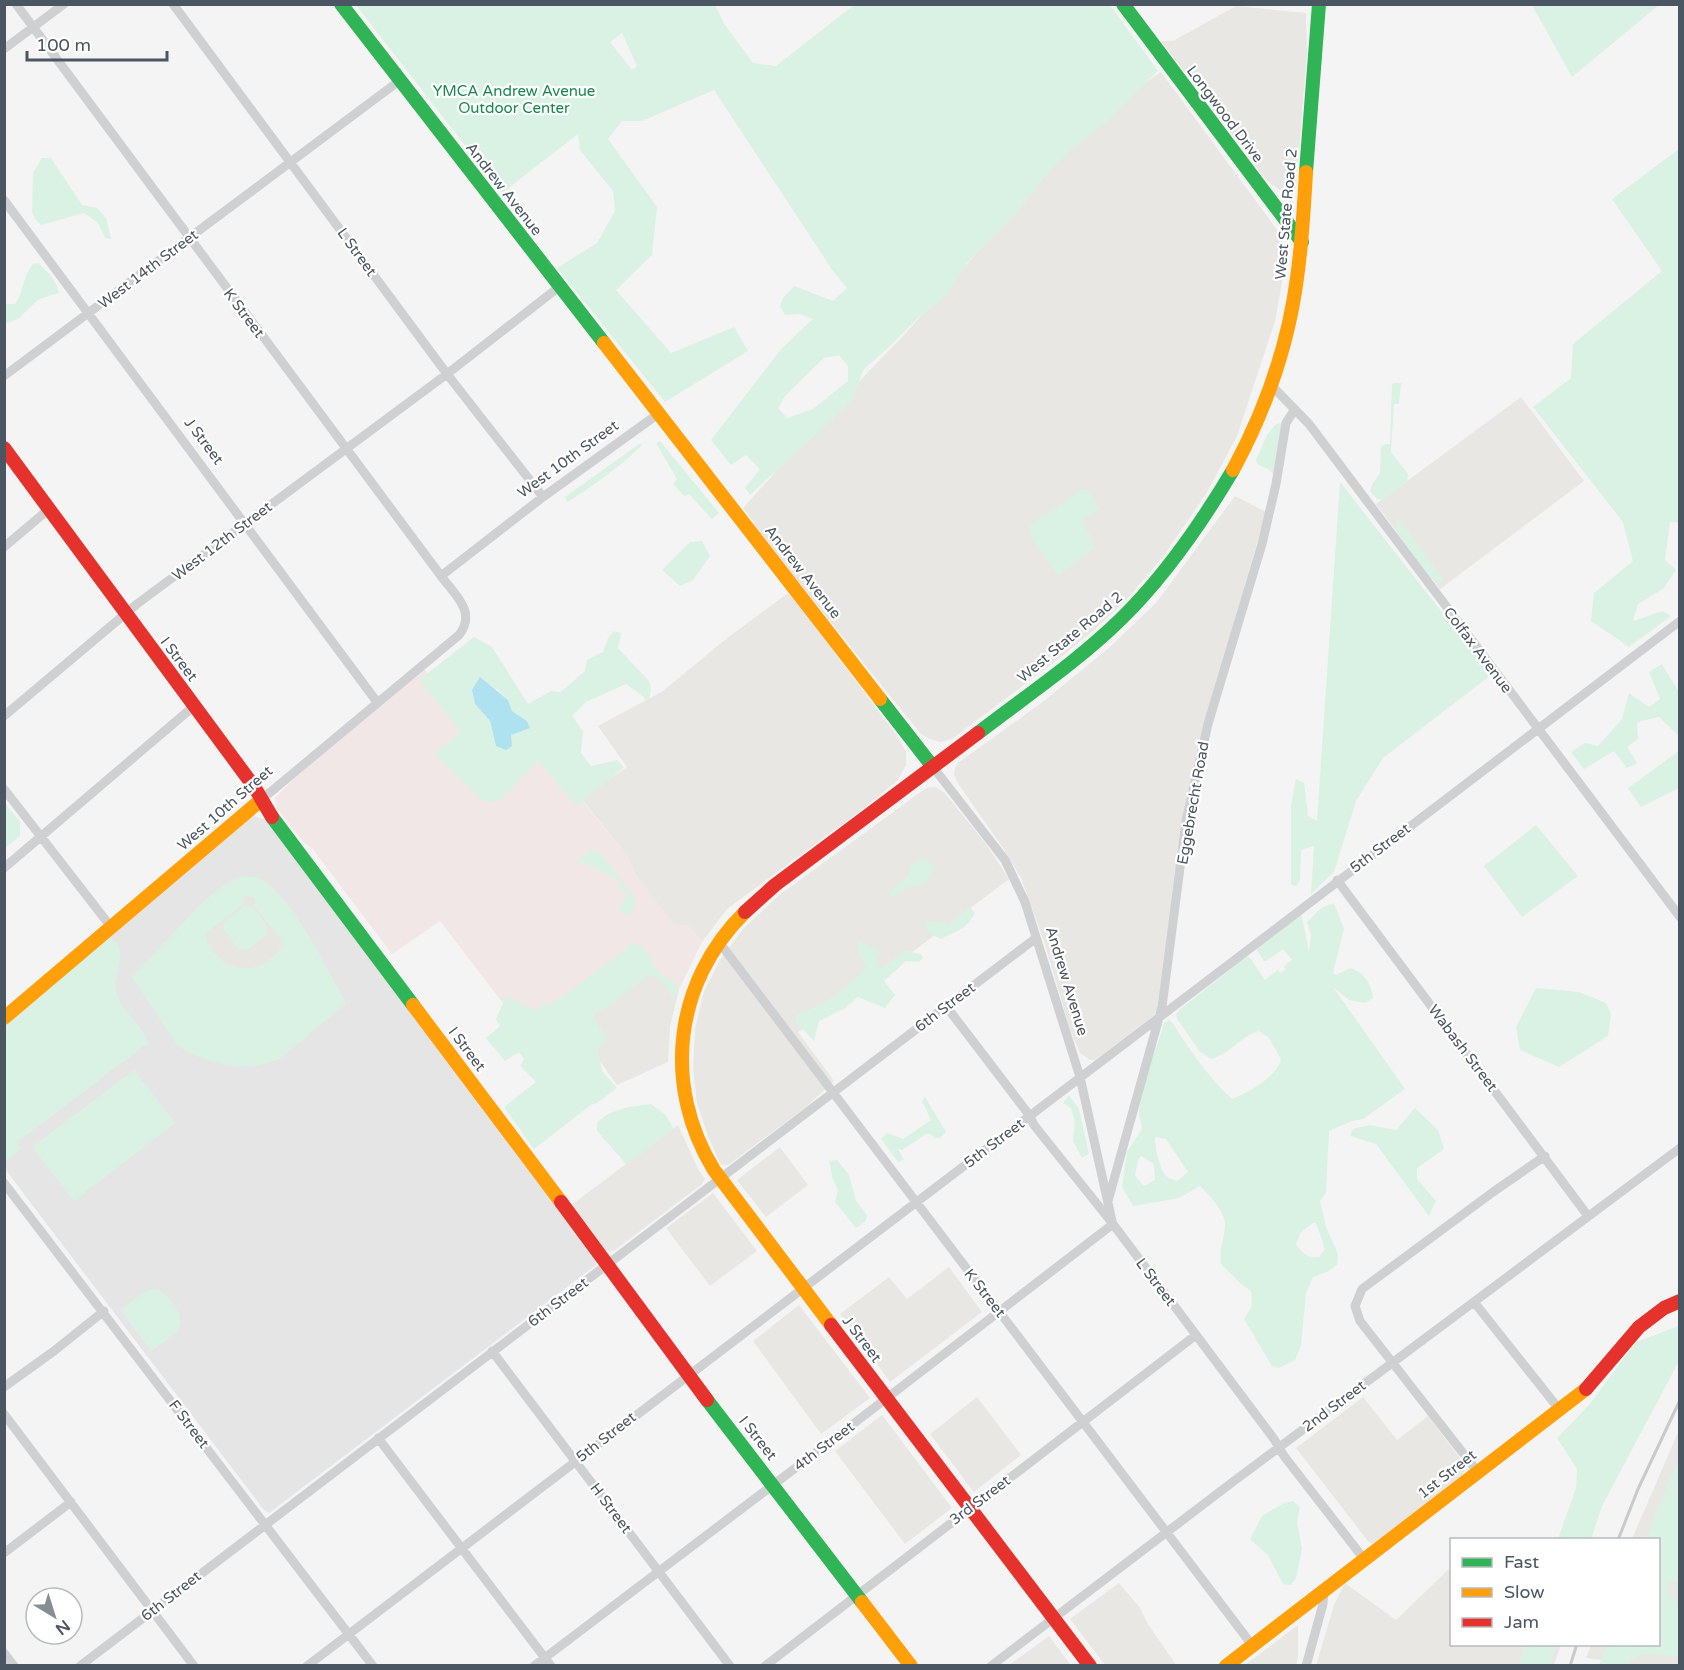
<svg xmlns="http://www.w3.org/2000/svg" width="1684" height="1670" font-family="'Varela Round',sans-serif">
<style>
.commercial{fill:#e8e7e3}
.education{fill:#e6e5e6}
.medical{fill:#f1e7e6}
.green{fill:#d9f2e3;fill-rule:evenodd}
.sand{fill:#e7e6e1;fill-rule:evenodd}
.water{fill:#aee2f0}
.lines{fill:none;stroke-linecap:round;stroke-linejoin:round}
.street{stroke:#ced0d2;stroke-width:9}
.fast{stroke:#30b455;stroke-width:14}
.slow{stroke:#ff9f0a;stroke-width:14}
.jam{stroke:#e5322d;stroke-width:14}
.rail{stroke:#c9cacc;stroke-width:3}
.labels{text-anchor:middle;stroke-width:4.5;stroke-linejoin:round;paint-order:stroke}
.park-label{font-size:15px;fill:#17864f;stroke:#fff}
.street-label{font-size:15px;fill:#4a5661;stroke:#fff}
</style>
<rect width="100%" height="100%" fill="#f4f4f4"/>
<!-- commercial -->
<path class="commercial" d="M1236 6 1306 13 1307 53 1296 187 1293 195 1289 196 1268 182 1161 41H1173Z
M1161 72 1280 234 1284 246 1286 258 1283 277 1275 321 1237 436 1206 494 1162 558 1127 599 1094 630 1061 657 952 739 941 742 929 739 920 733 755 528 753 521 743 508 835 406 905 334 1101 113Z
M1521 397 1584 481 1440 589 1376 504Z
M1235 496 1266 512 1197 752 1181 823 1157 1010 1153 1016 1095 1060H1090L1080 1053 1070 1030 1045 944 1021 878 1003 848 957 782 954 774 955 768 958 763 1044 701 1110 647 1156 603Z
M788 593 807 616 897 736 906 752V765L898 780 860 811 727 909 702 942 689 926 676 925 669 919 635 874 628 857 581 798 627 767 598 726 663 691 726 639Z
M935 787 944 792 986 844 1009 879 845 1003 798 1032 834 1081 805 1108 728 1165H721L708 1136 697 1103 693 1070 695 1029 704 991 720 960 743 929 778 896 926 788Z
M629 949 679 989 670 1027 668 1062 617 1085 558 1003Z
M678 1125 698 1169 705 1179 702 1184 615 1250 610 1252 604 1250 570 1206Z
M780 1147 808 1185 766 1217 737 1180Z
M713 1193 757 1251 710 1286 666 1228Z
M949 1267 982 1312 890 1382 840 1314 889 1277 907 1299Z
M799 1305 870 1398 821 1434 753 1341Z
M977 1397 1021 1455 974 1492 930 1434Z
M1363 1397 1397 1440 1428 1416 1462 1461 1465 1470 1461 1478 1373 1544 1368 1541 1296 1448Z
M882 1415 952 1508 905 1544 835 1451Z
M1679 1430V1665H1635L1586 1658 1591 1645 1658 1644V1540L1632 1539Z
M1451 1567 1452 1644 1561 1645 1554 1665 1316 1666 1334 1605 1345 1583 1396 1620Z
M1119 1583 1140 1608 1148 1624 1176 1665H1105L1070 1619Z
M1298 1625V1657L1296 1665H1245Z
M1049 1636 1071 1665H1009Z"/>
<!-- education -->
<path class="education" d="M254 816 266 820 595 1258 596 1265 269 1513 264 1510 5 1169V1026L246 821Z"/>
<!-- medical -->
<path class="medical" d="M423 668 512 769 542 751 628 857 635 874 669 919 676 925 689 926 702 942 679 989 629 949 522 1028 440 921 392 954 312 848 303 842 277 808 275 798 294 779Z"/>
<!-- green -->
<path class="green" d="M356 5H715L725 25 753 63 776 66 854 5H1110L1158 71 1108 121 1072 149 1049 172 1016 214 967 263 945 297 915 321 887 349 864 369 851 402 750 495 745 488 760 469 746 455 731 465 711 440 782 348 813 319 800 314 785 315 780 306 783 298 794 286 833 301 847 288 833 271 714 90 642 121H622L608 139 657 207 652 255 616 290 671 353 734 327 748 351 665 402 557 268 597 243 615 211 613 191 580 150 578 134 502 193ZM622 33 637 66 632 70 610 42ZM839 355 848 366V381L813 409 787 418 778 408 785 396 824 358Z
M1532 5H1659L1572 77Z
M1679 149 1680 523 1670 522 1665 560 1676 570 1663 589 1638 604 1633 621 1663 611 1671 616 1629 647 1591 621 1594 593 1633 561 1623 522 1533 407 1571 378 1573 344 1662 271 1612 199Z
M42 158H51L82 205 97 208 106 218 111 239 105 238 98 223 84 213 41 225 35 219 32 212 33 173Z
M38 263C47 271 57 281 59 293L39 299 19 318 8 323 5 322V304H15C25 290 22 277 33 264Z
M1394 383H1401L1399 404H1394L1391 452 1408 474 1407 482 1383 500 1377 499 1370 491 1372 485 1380 473 1381 447 1383 445 1390 444 1392 384Z
M1280 423 1282 425 1273 474 1268 469 1258 465 1256 460 1267 435 1276 424Z
M660 441 719 513 712 519 689 494 684 496 673 484 677 479 656 443Z
M639 444H642C636 455 580 496 567 502L565 497Z
M1340 482 1491 675 1383 758 1356 801 1334 872 1311 894 1314 846 1301 850 1300 881 1296 886 1291 884V805L1296 779 1304 783 1308 816 1317 821Z
M1082 489H1087L1100 509 1083 519C1082 529 1094 534 1094 548L1058 576 1030 535 1029 526Z
M1399 519 1444 580 1440 583 1430 578 1397 533 1396 521Z
M702 541 710 556 693 580 680 586 662 570 690 542Z
M614 631 621 633 618 648 649 681 651 689 649 699 646 700 644 697 626 684 586 702 572 716 583 731 581 753 591 766 617 760 624 767 577 806 538 761 499 801 484 802 434 754 461 731 419 680 474 637 492 647 528 704 551 691 561 692 585 671 587 660 603 652 608 638ZM497 689 508 700 512 711 527 721 530 727 511 735 496 746 490 721 475 704 472 690Z
M1662 664 1679 692V736L1659 717 1637 722 1638 739 1627 747 1637 763 1627 768 1614 751 1584 769 1571 752 1585 743 1598 746 1622 719 1629 693 1649 707 1660 699 1649 672Z
M1679 751V788L1641 807 1628 788Z
M4 802 20 822V836L5 848Z
M1536 825 1578 876 1522 917 1484 866Z
M591 850 600 852 633 896 635 903 630 916 619 910 628 894 618 888 620 881 581 861 578 866 575 865V863Z
M922 858 935 867C926 884 928 883 910 887 904 889 898 894 892 897L889 893C900 878 909 884 910 865Z
M243 876C249 877 257 876 261 879 294 899 326 968 346 1003L281 1058C249 1074 207 1065 178 1046L132 977 200 905 222 886Z
M1334 903 1344 929 1333 973 1336 975 1350 968C1365 973 1371 983 1373 998L1365 1003 1349 1000 1333 987 1405 1089 1363 1119 1352 1121 1329 1131 1326 1193 1320 1201 1326 1227 1338 1254 1337 1265 1327 1272 1313 1277 1306 1293 1301 1346 1295 1360 1279 1368 1272 1366 1244 1319 1252 1306 1251 1291 1241 1284 1221 1264C1219 1247 1224 1241 1225 1226 1226 1212 1209 1195 1200 1186L1179 1198 1133 1206 1122 1187 1127 1152 1142 1129C1141 1123 1139 1116 1139 1110 1140 1081 1157 1051 1164 1023L1169 1020C1176 1025 1178 1033 1183 1039 1197 1060 1213 1082 1232 1099 1248 1093 1277 1077 1281 1059L1269 1038 1259 1031C1241 1036 1230 1054 1211 1059L1200 1052 1178 1020 1176 1015 1178 1011 1247 956 1251 959 1265 980 1278 970 1281 973 1286 969 1284 966 1292 960 1283 949 1266 961H1264L1256 949 1301 912 1309 952 1311 935 1307 922 1321 908ZM1155 1137 1166 1139 1188 1172 1177 1181C1173 1179 1170 1179 1167 1177 1160 1171 1154 1145 1155 1137ZM1141 1156 1154 1164 1155 1180 1144 1186 1135 1176 1138 1160ZM1313 1223H1316L1325 1249 1319 1257C1307 1258 1302 1253 1296 1244L1301 1232Z
M970 907 975 913C967 929 957 931 941 939L928 933 924 920 948 924Z
M109 938C131 945 113 974 116 990 119 1010 142 1024 148 1043L17 1142 21 1149 5 1162 4 1026Z
M858 941 880 951 876 963 882 968 905 950 922 955 923 958 919 962 906 961 884 981 895 995 885 1008 858 997 845 1008 819 1021 814 1041 796 1022V1015C823 1006 849 988 866 966L858 951Z
M631 943C648 943 649 960 658 971 663 976 670 978 675 983L678 993 673 997C665 988 662 976 649 975L606 1008 596 1011 593 1018 608 1039 598 1048 602 1071 617 1088 597 1103 591 1105 534 1149 504 1107 536 1082 520 1066 524 1059 519 1052 505 1061 486 1038 500 1026 496 1019 506 996 537 1011 541 1005 550 1004 556 1001 620 954Z
M1536 988 1579 992 1606 1003 1611 1014 1608 1036 1559 1067 1520 1050 1516 1027Z
M134 1070 175 1123 74 1201 32 1147Z
M1069 1095 1079 1109 1089 1154 1082 1158 1073 1141 1075 1122 1071 1108 1063 1103Z
M925 1097 946 1132 940 1138H935L930 1134H926L902 1150 898 1149 904 1160 898 1162 881 1139 887 1133 903 1139 931 1120 922 1101Z
M651 1104 665 1114 674 1129 626 1164 597 1131V1123C611 1108 633 1106 651 1104Z
M1415 1108 1438 1130 1444 1149 1417 1168V1179L1436 1201 1429 1216 1376 1144 1350 1136 1353 1129 1370 1125 1396 1130Z
M837 1160 849 1175 856 1201 867 1215 866 1221 856 1228 835 1202 838 1190 833 1180 829 1161Z
M155 1289C164 1291 168 1297 173 1304 192 1329 170 1337 151 1351L121 1310 146 1291Z
M1679 1326V1361L1602 1506 1591 1539H1558L1576 1488 1577 1469 1557 1438 1589 1405 1636 1342Z
M1679 1458V1580L1667 1584 1669 1596 1679 1603V1657C1661 1655 1640 1648 1628 1665H1599L1607 1645 1658 1644V1540L1646 1539Z
M1293 1501 1300 1507 1297 1522 1302 1549 1296 1578 1291 1585 1283 1584 1268 1555 1250 1539 1262 1516 1284 1503Z
M1524 1645H1557L1550 1665H1519Z"/>
<!-- sand -->
<path class="sand" d="M248 895 255 899 254 906 284 943C262 980 218 976 205 934L243 905V898ZM244 906 253 907 267 926 266 936 247 950H239L224 930V922Z"/>
<!-- water -->
<path class="water" d="M480 677 508 700 512 711 527 721 530 728 511 735 512 746 506 750 496 746 490 721 475 704 472 690Z"/>
<g class="lines">
<!-- street -->
<path class="street" d="M16 4 441 576C455 595 477 612 459 635L261 800
M173 4 447 374 543 497
M4 49 64 4
M4 200 377 702
M4 376 399 81
M1272 386 1309 424 1680 917
M4 547 49 509
M441 576 543 497 658 414
M4 716 137 604 447 374 559 287
M933 767 1005 860 1025 902 1080 1077 1112 1221
M4 789 111 927
M4 868 194 706
M1337 880 1588 1216
M719 942 1252 1645
M946 1006 1030 1116 1034 1125 1113 1224 1274 1439 1284 1456 1364 1559
M4 1183 373 1666
M1108 1201 1162 1007 1186 821 1208 724 1262 544 1276 484 1286 423 1295 409
M1474 1302 1559 1409
M492 1351 730 1666
M4 1387 54 1351 104 1311
M4 1414 194 1666
M378 1438 551 1666
M1477 1471 1360 1321 1355 1306 1362 1289 1493 1192 1545 1156
M4 1553 71 1502
M4 1653 14 1666
M80 1666 1036 938
M307 1666 1680 621
M534 1666 831 1441 1113 1224
M765 1666 1196 1335
M991 1666 1234 1481 1680 1148
M1306 1666 1323 1604 1324 1591"/>
<!-- fast -->
<path class="fast" d="M341 4 604 343
M1123 4 1302 242
M1306 172 1319 4
M880 699 933 767
M978 733C1026 696 1077 662 1121 619 1166 575 1201 524 1233 470
M272 817 413 1005
M707 1400 862 1602"/>
<!-- slow -->
<path class="slow" d="M604 343 880 699
M1233 470C1265 411 1288 346 1297 278 1302 243 1304 208 1306 172
M745 912C674 982 662 1085 714 1170L831 1325
M413 1005 561 1202
M4 1018 261 800
M862 1602 911 1666
M1226 1666 1586 1389"/>
<!-- jam -->
<path class="jam" d="M4 448 255 788 272 817
M745 912 775 885 978 733
M561 1202 707 1400
M831 1325 1090 1666
M1586 1389 1639 1327 1664 1308 1680 1301"/>
<!-- rail -->
<path class="rail" d="M1618 1540 1638 1489 1680 1400
M1570 1666 1577 1644"/>
</g>
<g class="labels">
<!-- park labels -->
<g class="park-label">
<text x="514" y="96">YMCA Andrew Avenue<tspan x="514" dy="17">Outdoor Center</tspan></text>
</g>
<!-- street labels -->
<g class="street-label">
<text transform="translate(1225 114) rotate(53)" y="5">Longwood Drive</text>
<text transform="translate(504 189) rotate(52)" y="5">Andrew Avenue</text>
<text transform="translate(1286 214) rotate(-85)" y="5">West State Road 2</text>
<text transform="translate(357 252) rotate(54)" y="5">L Street</text>
<text transform="translate(148 269) rotate(-37)" y="5">West 14th Street</text>
<text transform="translate(244 313) rotate(53)" y="5">K Street</text>
<text transform="translate(204 441) rotate(53)" y="5">J Street</text>
<text transform="translate(568 459) rotate(-36)" y="5">West 10th Street</text>
<text transform="translate(222 541) rotate(-37)" y="5">West 12th Street</text>
<text transform="translate(803 572) rotate(52)" y="5">Andrew Avenue</text>
<text transform="translate(1070 637) rotate(-40)" y="5">West State Road 2</text>
<text transform="translate(1478 650) rotate(53)" y="5">Colfax Avenue</text>
<text transform="translate(179 659) rotate(53)" y="5">I Street</text>
<text transform="translate(1193 803) rotate(-80)" y="5">Eggebrecht Road</text>
<text transform="translate(225 808) rotate(-41)" y="5">West 10th Street</text>
<text transform="translate(1380 848) rotate(-37)" y="5">5th Street</text>
<text transform="translate(1067 981) rotate(73)" y="5">Andrew Avenue</text>
<text transform="translate(945 1007) rotate(-37)" y="5">6th Street</text>
<text transform="translate(1463 1048) rotate(53)" y="5">Wabash Street</text>
<text transform="translate(467 1049) rotate(53)" y="5">I Street</text>
<text transform="translate(994 1143) rotate(-37)" y="5">5th Street</text>
<text transform="translate(1156 1282) rotate(53)" y="5">L Street</text>
<text transform="translate(985 1293) rotate(52)" y="5">K Street</text>
<text transform="translate(558 1302) rotate(-37)" y="5">6th Street</text>
<text transform="translate(862 1339) rotate(53)" y="5">J Street</text>
<text transform="translate(1334 1406) rotate(-37)" y="5">2nd Street</text>
<text transform="translate(189 1424) rotate(53)" y="5">F Street</text>
<text transform="translate(606 1437) rotate(-38)" y="5">5th Street</text>
<text transform="translate(758 1438) rotate(52)" y="5">I Street</text>
<text transform="translate(824 1446) rotate(-37)" y="5">4th Street</text>
<text transform="translate(1447 1474) rotate(-38)" y="5">1st Street</text>
<text transform="translate(980 1500) rotate(-37)" y="5">3rd Street</text>
<text transform="translate(611 1508) rotate(53)" y="5">H Street</text>
<text transform="translate(171 1596) rotate(-38)" y="5">6th Street</text>
</g>
</g>
<!-- border -->
<rect width="1684" height="1670" fill="none" stroke="#4a5661" stroke-width="12"/>
<!-- legend -->
<rect x="1450" y="1538" width="210" height="108" fill="#ffffff" stroke="#b7bbc0" stroke-width="1.5"/>
<rect x="1462" y="1558" width="30" height="9" fill="#30b455" stroke="#b7bbc0" stroke-width="1.5"/>
<text x="1504" y="1568" font-size="18" fill="#4a5661">Fast</text>
<rect x="1462" y="1588" width="30" height="9" fill="#ff9f0a" stroke="#b7bbc0" stroke-width="1.5"/>
<text x="1504" y="1598" font-size="18" fill="#4a5661">Slow</text>
<rect x="1462" y="1618" width="30" height="9" fill="#e5322d" stroke="#b7bbc0" stroke-width="1.5"/>
<text x="1504" y="1628" font-size="18" fill="#4a5661">Jam</text>
<!-- north arrow -->
<g transform="translate(54 1616) rotate(142)"><circle r="28" fill="#ffffff" stroke="#b7bbc0" stroke-width="1.5"/>
<path d="M0-4.5L10 22L0 15L-10 22Z" fill="#868d94"/>
<text y="-9" font-size="16" font-weight="bold" text-anchor="middle" fill="#4a5661">N</text>
</g>
<!-- scale -->
<path d="M27 51v9h140v-9" fill="none" stroke="#4a5661" stroke-width="3"/>
<text x="36" y="51" font-size="18" fill="#4a5661" stroke="#ffffff" stroke-width="4.5" paint-order="stroke">100 m</text>
</svg>
